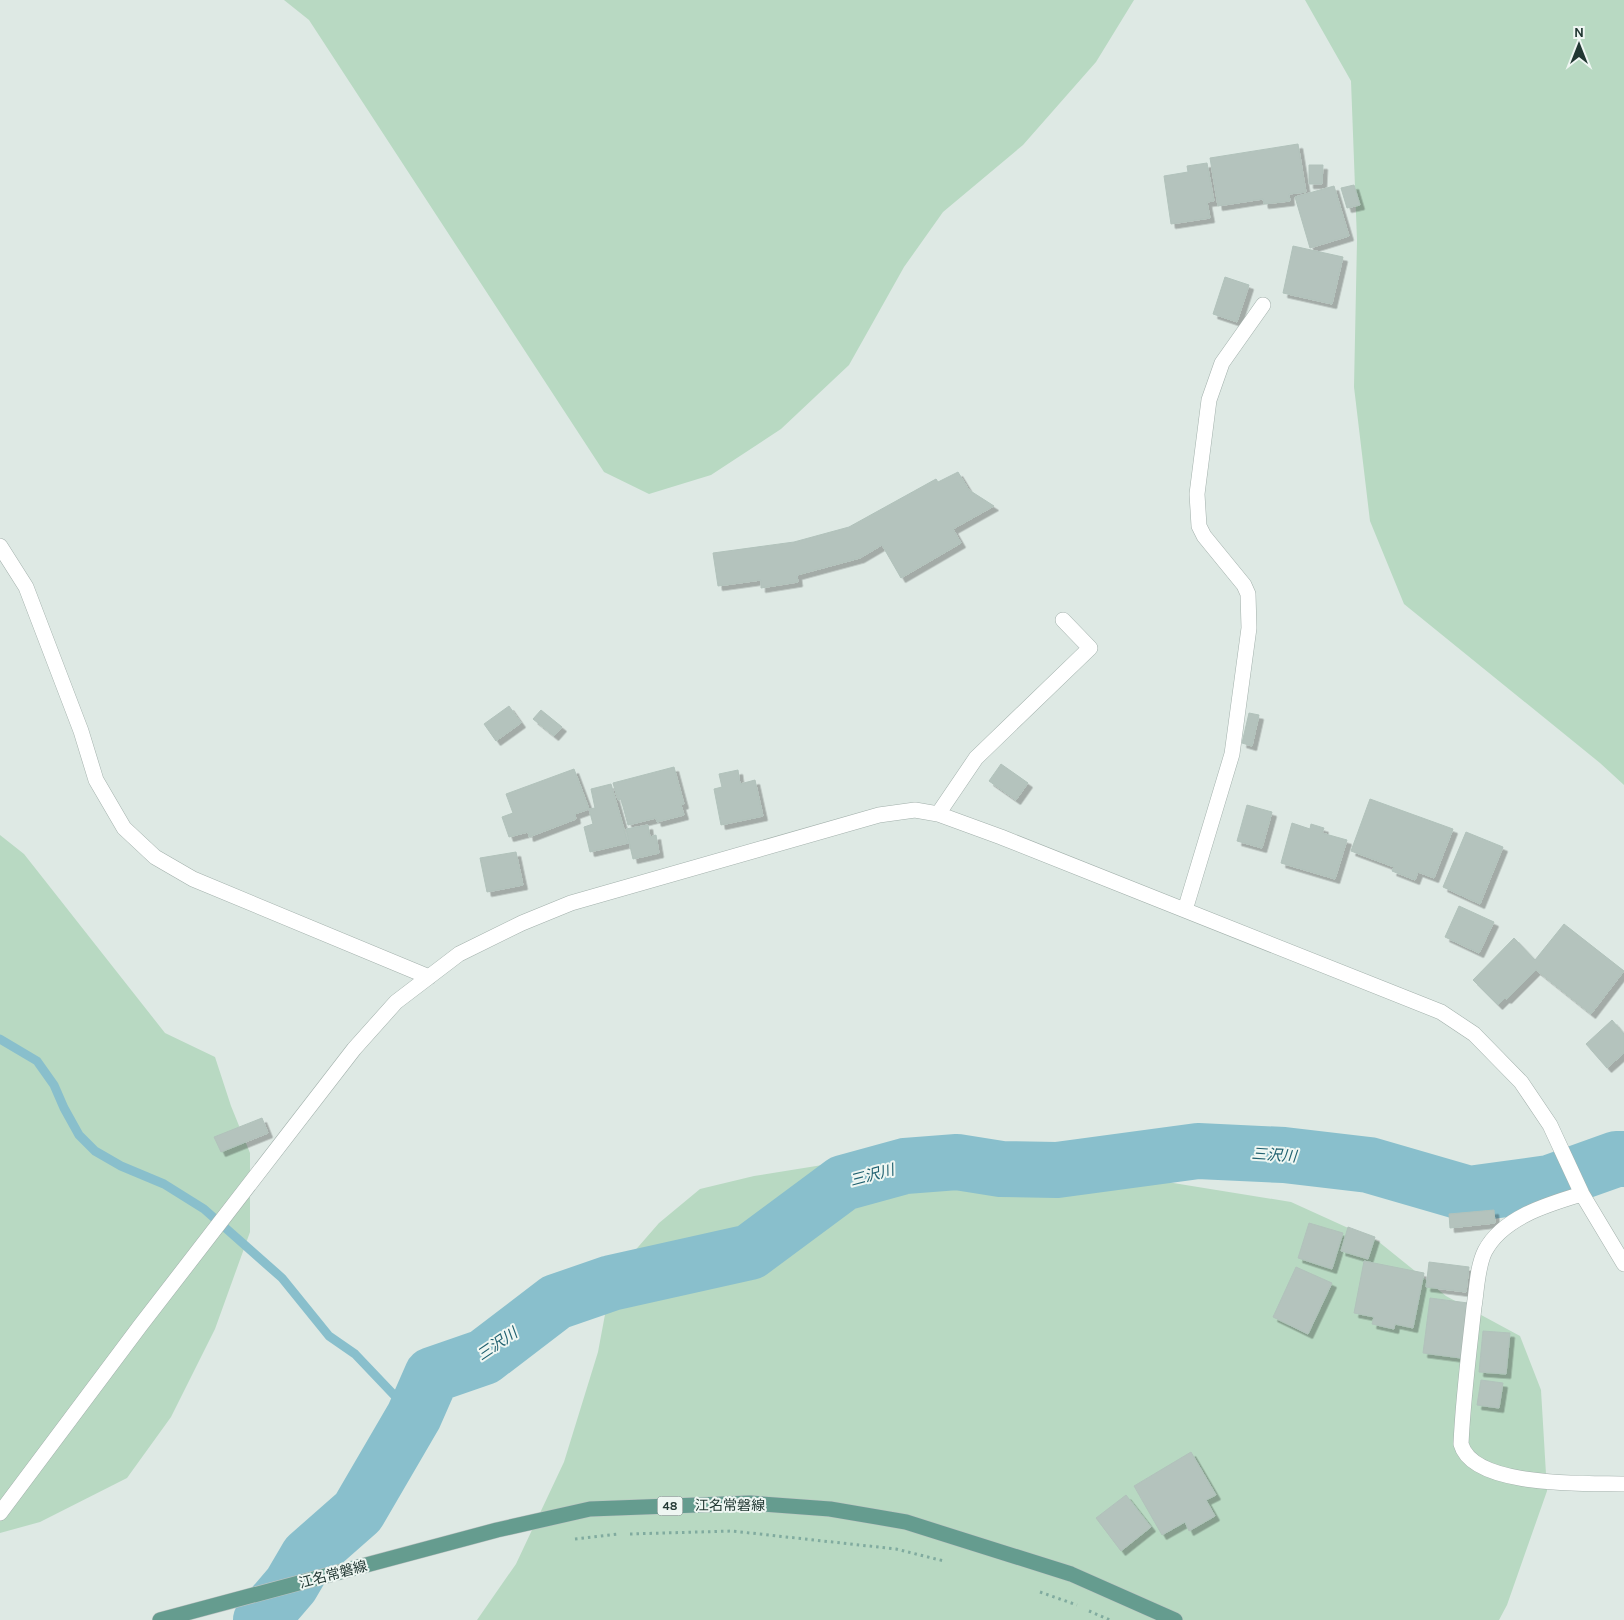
<svg xmlns="http://www.w3.org/2000/svg" width="1624" height="1620" font-family="Karla,'Noto Sans JP',sans-serif">
<style>
.green{fill:#b8d9c2}
.lines{fill:none;stroke-linecap:round;stroke-linejoin:round}
.stream{stroke:#89bfcc;stroke-width:9}
.river{stroke:#89bfcc;stroke-width:56}
.building{fill:#b4c3bd;stroke:#b1c2bb;filter:url(#shadow)}
.minor-casing{stroke:#a2b0ab;stroke-width:16}
.major-casing{stroke:#bcc3c2;stroke-width:16}
.path{stroke:#80ab9f;stroke-width:3;stroke-dasharray:2.5 4;stroke-linecap:butt}
.minor{stroke:#fff;stroke-width:15}
.major{stroke:#659c8f;stroke-width:15}
.labels{text-anchor:middle;stroke-width:4;stroke-linejoin:round;paint-order:stroke}
.shield{fill:#eef6f2;stroke:#5e706c;stroke-width:1}
.shield-label{font-size:12px;font-weight:bold;fill:#213732}
.street-label{font-size:14px;fill:#213732;stroke:#eef6f2}
.water-label{font-size:15px;font-style:italic;fill:#1f606f;stroke:#eef6f2}
</style>
<defs>
<filter id="shadow"><feDropShadow dx="4.5" dy="4.5" stdDeviation="0" flood-color="#0004"/></filter>
</defs>
<rect width="100%" height="100%" fill="#dee9e4"/>
<!-- green -->
<path class="green" d="M284 0H1134L1096 62 1023 145 943 212 904 267 849 365 781 429 711 475 649 494 604 472 309 20Z
M1305 0H1624V785L1600 763 1404 604 1370 521 1354 387 1357 240 1351 81Z
M0 835 24 854 165 1033 215 1057 231 1106 250 1153V1232L215 1329 171 1417 127 1478 40 1522 0 1533Z
M841 1162H929L1049 1176H1130L1291 1202 1379 1242 1446 1296 1520 1336 1541 1390 1547 1491 1507 1605 1499 1620H477L516 1564 564 1462 598 1352 612 1277 659 1223 700 1189 754 1176Z"/>
<g class="lines">
<!-- stream -->
<path class="stream" d="M0 1039 37 1061 54 1085 64 1108 79 1135 95 1151 121 1166 164 1184 204 1209 282 1278 329 1336 355 1354 414 1416"/>
<!-- river -->
<path class="river" d="M261 1620 291 1585 308 1556 358 1512 414 1416 432 1375 484 1357 556 1302 611 1283 750 1252 843 1183 905 1166 957 1162 1001 1169 1057 1170 1198 1151 1284 1155 1369 1165 1469 1194 1549 1183 1616 1159H1624"/>
</g>
<!-- building -->
<path class="building" d="M1298 144 1306 192 1289 194 1290 201 1264 204 1263 199 1218 206 1210 158Z
M1207 163 1214 201 1207 202 1210 218 1171 224 1164 176 1188 172 1187 166Z
M1309 165H1323L1322 184H1309Z
M1354 185 1360 205 1347 208 1341 188Z
M1334 186 1349 236 1310 248 1295 197Z
M1293 246 1343 257 1332 304 1283 293Z
M1225 277 1249 285 1237 322 1213 314Z
M958 472 969 490 994 506 953 529 961 543 901 578 882 545 860 558 797 575 798 582 761 588V580L718 586 713 553 794 542 849 527 936 479 938 482Z
M509 706 521 723 496 741 484 724Z
M541 710 562 727 554 736 533 719Z
M1249 713 1259 715 1252 746 1242 743Z
M1001 764 1028 783 1016 800 989 781Z
M674 767 684 804 681 805 684 815 657 822 656 818 628 825 621 799 618 800 613 783Z
M574 769 589 809 575 814 576 819 529 837 528 832 509 837 502 817 513 813 506 794Z
M738 770 740 784 755 780 763 816 721 825 714 789 722 787 719 774Z
M611 784 628 843 590 852 584 827 593 824 589 809 595 808 591 789Z
M1370 799 1453 829 1434 878 1418 872 1415 880 1392 871 1394 867 1351 851Z
M1247 805 1272 812 1262 848 1237 841Z
M1292 823 1310 829 1311 824 1324 828 1322 833 1347 840 1335 879 1281 863Z
M648 825 650 837 656 835 659 853 633 859 626 829Z
M1466 832 1503 847 1480 904 1443 887Z
M516 852 523 885 487 892 480 858Z
M1459 906 1494 922 1479 953 1445 937Z
M1564 924 1624 971 1591 1014 1536 970 1507 999 1505 998 1498 1005 1473 980 1514 938 1535 960Z
M1612 1020 1624 1034V1053L1607 1068 1586 1044Z
M262 1118 268 1133 221 1152 214 1137Z
M1494 1210 1495 1223 1450 1228 1449 1214Z
M1309 1223 1343 1233 1332 1269 1298 1258Z
M1348 1227 1375 1237 1368 1259 1341 1251Z
M1364 1261 1424 1273 1413 1328 1395 1324 1394 1329 1372 1324 1374 1317 1354 1313Z
M1429 1262 1469 1267 1466 1292 1426 1287Z
M1296 1267 1332 1283 1308 1334 1273 1317Z
M1430 1298 1468 1303 1461 1358 1423 1353Z
M1483 1331 1510 1333 1506 1374 1479 1372Z
M1481 1380 1503 1383 1499 1408 1477 1405Z
M1191 1452 1216 1495 1206 1500 1215 1516 1189 1531 1185 1522 1162 1535 1134 1486Z
M1126 1495 1151 1527 1121 1551 1096 1518Z"/>
<g class="lines">
<defs>
<path id="minor" d="M0 546 26 587 81 731 96 780 124 828 155 857 193 879 429 977
M938 814 976 758 1090 648 1063 620
M1185 910 1232 754 1249 628 1248 594 1244 585 1204 536 1199 526 1197 494 1209 400 1222 363 1263 305
M1582 1194C1549 1204 1503 1217 1485 1251 1477 1267 1477 1289 1474 1307 1469 1352 1463 1398 1461 1444 1473 1488 1587 1483 1624 1484
M0 1513 140 1326 354 1049 396 1002 459 954 522 923 571 903 879 815 915 810 938 814 1001 837 1441 1012 1474 1034 1521 1082 1550 1125 1582 1194 1624 1264"/>
<path id="major" d="M160 1620 497 1530 590 1509 750 1503 830 1509 906 1522 1071 1574 1175 1620"/>
</defs>
<!-- minor casing -->
<use href="#minor" class="minor-casing"/>
<!-- major casing -->
<use href="#major" class="major-casing"/>
<!-- path -->
<path class="path" d="M630 1534 732 1531 896 1549 944 1561
M575 1539 619 1534
M1040 1592 1077 1605
M1089 1611 1110 1620"/>
<!-- minor -->
<use href="#minor" class="minor"/>
<!-- major -->
<use href="#major" class="major"/>
</g>
<g class="labels">
<!-- shield labels -->
<rect class="shield" x="657.5" y="1496.5" width="25" height="19" rx="4"/>
<g class="shield-label">
<text x="670" y="1510">48</text>
</g>
<!-- street labels -->
<g class="street-label">
<text x="730" y="1510">江名常磐線</text>
<text transform="translate(333 1574) rotate(-15)" y="5">江名常磐線</text>
</g>
<!-- water labels -->
<g class="water-label">
<text transform="translate(1274 1155) rotate(4)" y="5">三沢川</text>
<text transform="translate(872 1175) rotate(-15)" y="5">三沢川</text>
<text transform="translate(497 1344) rotate(-34)" y="5">三沢川</text>
</g>
</g>
<!-- north arrow -->
<g transform="translate(1579 45)" stroke="#eef6f2" stroke-width="4" paint-order="stroke">
<path d="M0-4L9 19L0 12L-9 19Z" fill="#213732"/>
<text y="-8" font-size="14" font-weight="bold" text-anchor="middle" fill="#213732">N</text>
</g>
</svg>
